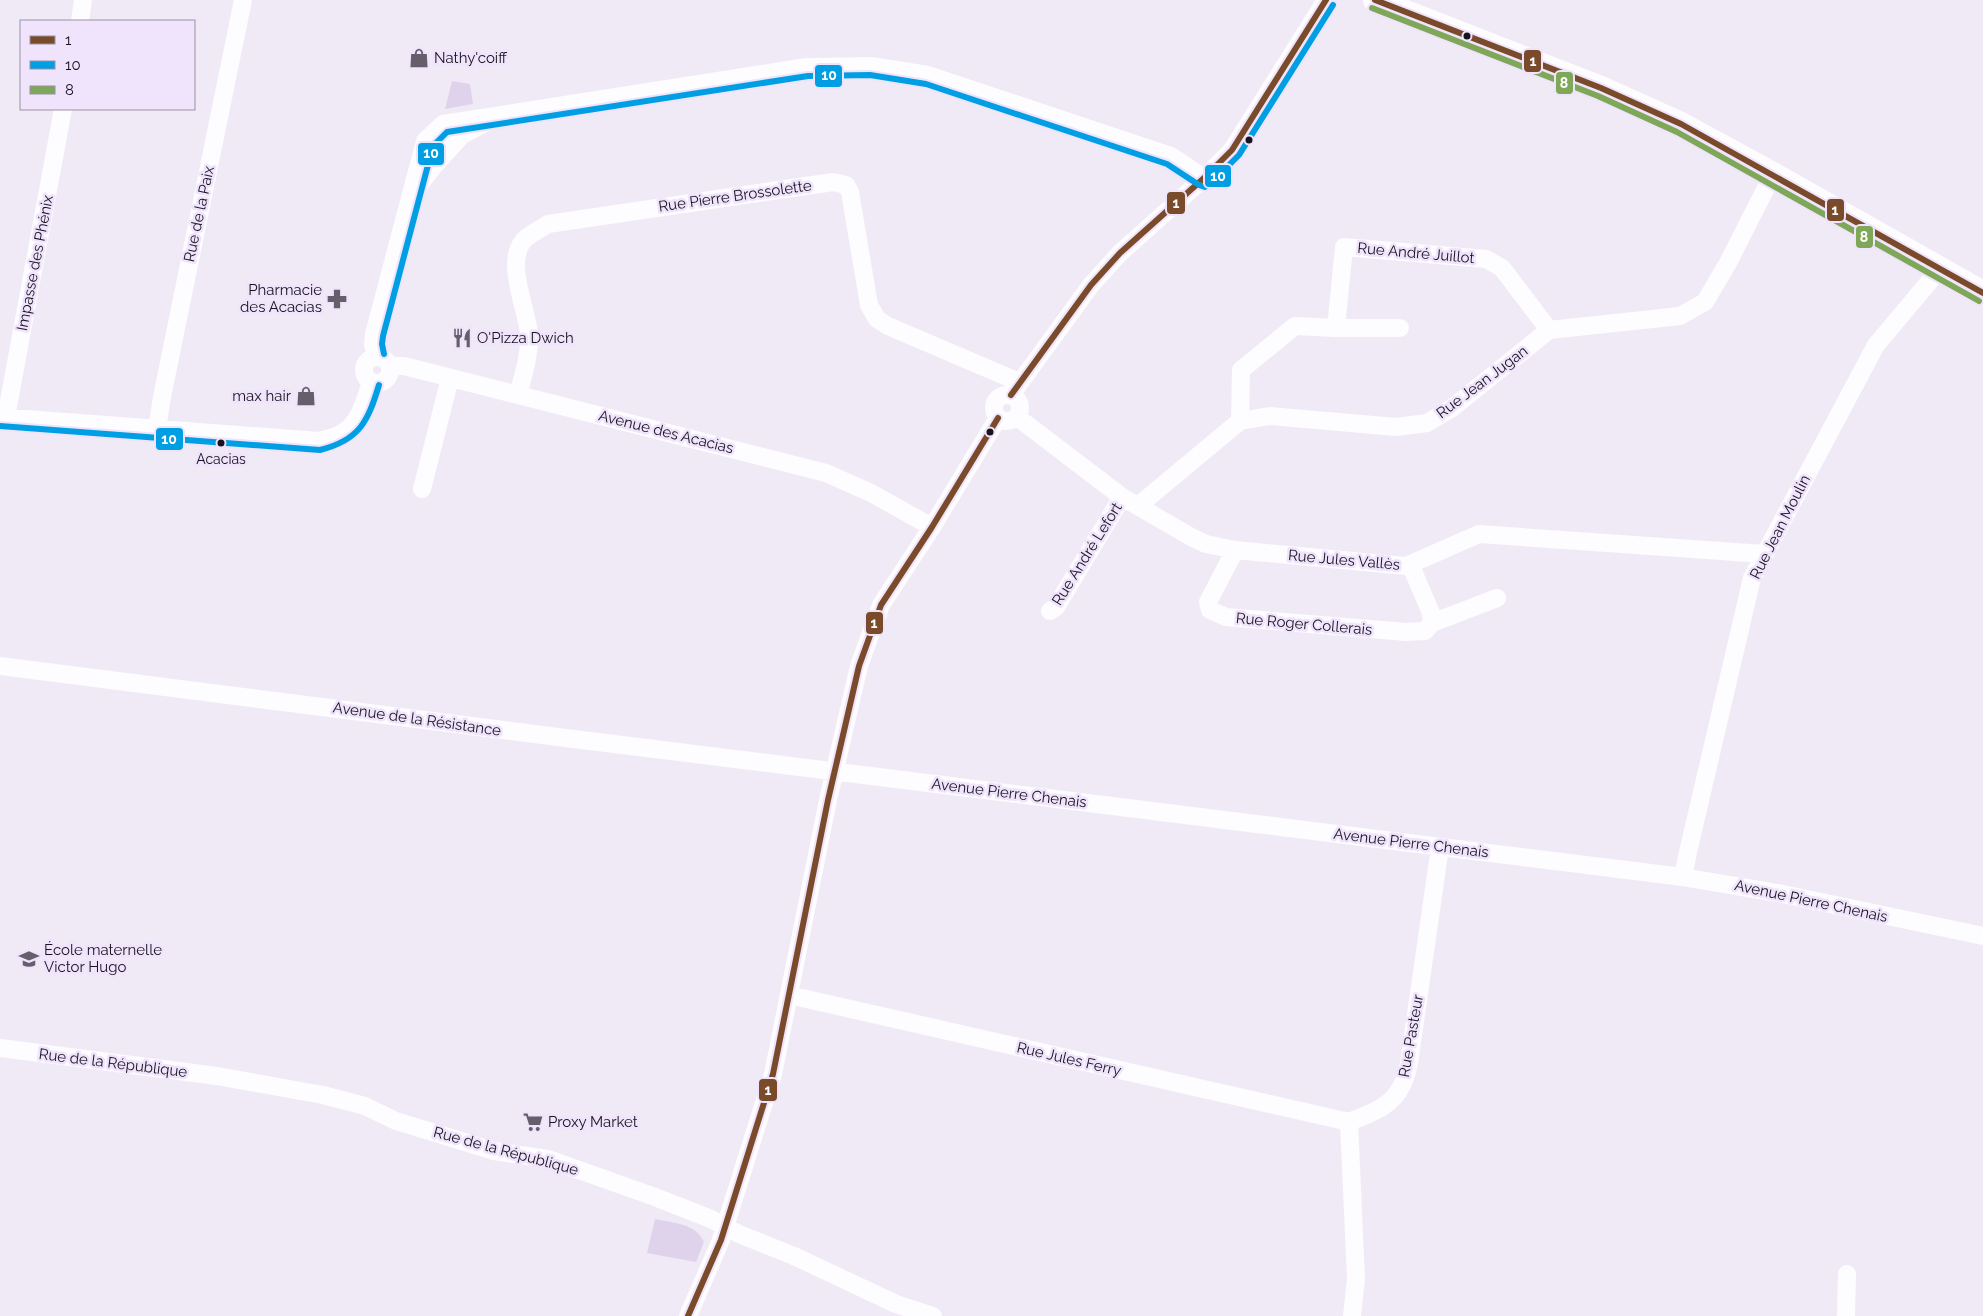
<svg xmlns="http://www.w3.org/2000/svg" width="1983" height="1316" font-family="Raleway,sans-serif">
<style>
.green{fill:#dfd3ec}
.lines{fill:none;stroke-linecap:round;stroke-linejoin:round}
.minor{stroke:#fdfcfe;stroke-width:18}
.secondary{stroke:#fdfcfe;stroke-width:24}
.bus-1-casing{stroke:#efe4fc;stroke-width:10}
.bus-2-casing{stroke:#efe4fc;stroke-width:10}
.bus-3-casing{stroke:#efe4fc;stroke-width:10}
.bus-1{stroke:#7a4b2a;stroke-width:6}
.bus-2{stroke:#009fe3;stroke-width:6}
.bus-3{stroke:#7fa758;stroke-width:6}
.bus-dot{fill:#18141e;stroke:#efe4fc;stroke-width:2}
.labels{text-anchor:middle;stroke-width:5;stroke-linejoin:round;paint-order:stroke}
.bus-label{font-size:14px;fill:#18141e;stroke:#efe4fc}
.poi-label{font-size:15px;fill:#18141e;stroke:#efe4fc;text-anchor:start}
.street-label{font-size:15px;fill:#18141e;stroke:#efe4fc}
.line-badge{stroke:#efe4fc;stroke-width:2}
.badge-label{font-size:14px;text-anchor:middle;font-weight:bold;fill:#fff}
</style>
<rect width="100%" height="100%" fill="#f0eaf6"/>
<!-- green -->
<path class="green" d="M452 81 470 84 473 104 445 109Z
M655 1219C673 1223 696 1223 704 1242L696 1262 647 1253Z"/>
<g class="lines">
<!-- minor -->
<path class="minor" d="M80 21 83 0
M416 189 433 167 462 135 487 122
M1336 328H1400
M376 356 373 345 374 334 425 141 443 124 807 67 871 66 928 75 1171 156 1204 178
M364 370a13 13 0 1 1 26 0a13 13 0 1 1-26 0Z
M390 366H404L826 473 871 493 932 527
M994 408a13 13 0 1 1 26 0a13 13 0 1 1-26 0Z
M518 395C523 376 530 355 529 334 527 308 505 264 523 241 529 234 541 229 548 224L833 182 846 185 850 192 869 305 877 319 888 326 1019 382
M1011 395 1091 285 1120 253 1204 178 1232 150 1326 0
M0 417 319 441C327 439 336 437 342 433 360 423 365 400 371 382
M6 417 63 109
M1017 417 1122 497 1193 538 1206 544 1235 550 1406 566 1479 534 1764 554
M1240 421 1241 370 1295 326 1336 328 1344 247 1486 259 1502 268 1549 330
M157 429 162 397 243 0
M422 489 450 378
M1138 506 1240 421 1269 416 1396 427 1427 423 1452 408 1549 330 1680 316 1705 302 1729 261 1773 174
M1235 550 1208 602 1210 610 1226 617 1406 632 1425 631 1432 623 1431 613 1410 564
M1050 611 1056 607 1122 497
M1432 623 1497 598
M0 666 574 739 1683 877 1778 893 1983 936
M1683 877 1688 852 1752 578 1876 345 1940 269
M789 995 1349 1122
M0 1048 217 1076 323 1095 365 1106 396 1121 494 1151 548 1159 655 1197 711 1219 739 1234 794 1256 896 1304 933 1316
M688 1316 721 1240 773 1074 828 800 859 666 881 605 932 527 998 418
M1352 1316 1356 1279 1349 1122C1369 1114 1392 1107 1402 1085 1406 1079 1407 1070 1409 1063L1440 847
M1846 1316 1847 1274"/>
<!-- secondary -->
<path class="secondary" d="M1375 0 1601 88 1681 124 1773 174 1983 293"/>
<defs>
<path id="bus-1" d="M1375 0 1601 88 1681 124 1983 293
M1011 395 1091 285 1120 253 1204 178 1232 150 1326 0
M688 1316 721 1240 773 1074 828 800 859 666 881 605 932 527 998 418"/>
<path id="bus-2" d="M384 354 382 344 383 336 433 146 447 132 808 76 870 75 926 84 1167 164 1199 185 1205 187 1210 184 1239 155 1333 5
M0 426 320 450C360 440 368 421 379 385"/>
<path id="bus-3" d="M1372 8 1598 96 1677 132 1979 301"/>
</defs>
<!-- bus-1 casing -->
<use href="#bus-1" class="bus-1-casing"/>
<!-- bus-2 casing -->
<use href="#bus-2" class="bus-2-casing"/>
<!-- bus-3 casing -->
<use href="#bus-3" class="bus-3-casing"/>
<!-- bus-1 -->
<use href="#bus-1" class="bus-1"/>
<!-- bus-2 -->
<use href="#bus-2" class="bus-2"/>
<!-- bus-3 -->
<use href="#bus-3" class="bus-3"/>
</g>
<!-- icons -->
<defs>
<symbol id="shop-bare" viewBox="-9 -9 18 18"><path d="M-5-2.5h2.3a2.7 3.5 0 0 1 5.4 0H5L5.5 6h-11ZM-1.5-2.5h3a1.5 2.3 0 0 0-3 0Z" fill="#645f6a" stroke="#efe4fc" stroke-width="2.5" paint-order="stroke"/></symbol>
<symbol id="pharmacy-bare" viewBox="-9 -9 18 18"><path d="M-2-6h4v4h4v4h-4v4h-4v-4h-4v-4h4Z" fill="#645f6a" stroke="#efe4fc" stroke-width="2.5" paint-order="stroke"/></symbol>
<symbol id="restaurant-bare" viewBox="-9 -9 18 18"><path d="M-5-6h1v4h1v-4h1v4h1v-4h1v5L-1.5 .5V6h-2V.5L-5-1ZM5-6V6H3V1.5H1.5Q1.5-4 5-6Z" fill="#645f6a" stroke="#efe4fc" stroke-width="2.5" paint-order="stroke"/></symbol>
<symbol id="school-bare" viewBox="-9 -9 18 18"><path d="M0-5L7-2L0 1L-7-2ZM-4 1L0 2.5L4 1V4Q0 6-4 4Z" fill="#645f6a" stroke="#efe4fc" stroke-width="2.5" paint-order="stroke"/></symbol>
<symbol id="supermarket-bare" viewBox="-9 -9 18 18"><path d="M-6-5.5h2.5l.6 2H6L4.5 2H-2.5L-4.4-4H-6ZM-1.5 3.2a1.3 1.3 0 1 0 .1 0ZM3 3.2a1.3 1.3 0 1 0 .1 0Z" fill="#645f6a" stroke="#efe4fc" stroke-width="2.5" paint-order="stroke"/></symbol>
</defs>
<g fill-rule="evenodd">
<use href="#shop-bare" x="405" y="44" width="28" height="28"/>
<use href="#pharmacy-bare" x="323" y="285" width="28" height="28"/>
<use href="#restaurant-bare" x="448" y="324" width="28" height="28"/>
<use href="#shop-bare" x="292" y="382" width="28" height="28"/>
<use href="#school-bare" x="15" y="945" width="28" height="28"/>
<use href="#supermarket-bare" x="519" y="1108" width="28" height="28"/>
</g>
<!-- markers -->
<g class="bus-dot">
<circle cx="1467" cy="36" r="4.5"/>
<circle cx="1249" cy="140" r="4.5"/>
<circle cx="990" cy="432" r="4.5"/>
<circle cx="221" cy="443" r="4.5"/>
</g>
<g class="labels">
<!-- bus labels -->
<g class="bus-label">
<text x="221" y="464">Acacias</text>
</g>
<!-- poi labels -->
<g class="poi-label">
<text x="434" y="63">Nathy'coiff</text>
<text x="322" y="295" text-anchor="end">Pharmacie<tspan x="322" dy="17">des Acacias</tspan></text>
<text x="477" y="343">O'Pizza Dwich</text>
<text x="291" y="401" text-anchor="end">max hair</text>
<text x="44" y="955">École maternelle<tspan x="44" dy="17">Victor Hugo</tspan></text>
<text x="548" y="1127">Proxy Market</text>
</g>
<!-- street labels -->
<g class="street-label">
<text transform="translate(735 196) rotate(-8)" y="5">Rue Pierre Brossolette</text>
<text transform="translate(199 214) rotate(-78)" y="5">Rue de la Paix</text>
<text transform="translate(1416 253) rotate(5)" y="5">Rue André Juillot</text>
<text transform="translate(35 263) rotate(-79)" y="5">Impasse des Phénix</text>
<text transform="translate(1482 382) rotate(-37)" y="5">Rue Jean Jugan</text>
<text transform="translate(666 432) rotate(14)" y="5">Avenue des Acacias</text>
<text transform="translate(1780 527) rotate(-63)" y="5">Rue Jean Moulin</text>
<text transform="translate(1087 554) rotate(-58)" y="5">Rue André Lefort</text>
<text transform="translate(1344 560) rotate(5)" y="5">Rue Jules Vallès</text>
<text transform="translate(1304 624) rotate(5)" y="5">Rue Roger Collerais</text>
<text transform="translate(417 719) rotate(8)" y="5">Avenue de la Résistance</text>
<text transform="translate(1009 793) rotate(7)" y="5">Avenue Pierre Chenais</text>
<text transform="translate(1411 843) rotate(7)" y="5">Avenue Pierre Chenais</text>
<text transform="translate(1811 901) rotate(12)" y="5">Avenue Pierre Chenais</text>
<text transform="translate(1411 1036) rotate(-80)" y="5">Rue Pasteur</text>
<text transform="translate(1069 1059) rotate(13)" y="5">Rue Jules Ferry</text>
<text transform="translate(113 1063) rotate(7)" y="5">Rue de la République</text>
<text transform="translate(506 1151) rotate(15)" y="5">Rue de la République</text>
</g>
</g>
<g class="line-badge">
<rect x="1523" y="49" width="19" height="24" rx="5" fill="#7a4b2a"/>
<rect x="814" y="64" width="29" height="24" rx="5" fill="#009fe3"/>
<rect x="1555" y="71" width="19" height="24" rx="5" fill="#7fa758"/>
<rect x="417" y="142" width="28" height="24" rx="5" fill="#009fe3"/>
<rect x="1204" y="164" width="28" height="24" rx="5" fill="#009fe3"/>
<rect x="1166" y="191" width="20" height="24" rx="5" fill="#7a4b2a"/>
<rect x="1826" y="198" width="19" height="24" rx="5" fill="#7a4b2a"/>
<rect x="1855" y="225" width="19" height="24" rx="5" fill="#7fa758"/>
<rect x="155" y="427" width="29" height="24" rx="5" fill="#009fe3"/>
<rect x="865" y="611" width="19" height="24" rx="5" fill="#7a4b2a"/>
<rect x="758" y="1078" width="20" height="24" rx="5" fill="#7a4b2a"/>
</g>
<g class="badge-label">
<text x="1533" y="66">1</text>
<text x="829" y="80">10</text>
<text x="1564" y="88">8</text>
<text x="431" y="158">10</text>
<text x="1218" y="181">10</text>
<text x="1176" y="208">1</text>
<text x="1835" y="215">1</text>
<text x="1864" y="242">8</text>
<text x="169" y="444">10</text>
<text x="874" y="628">1</text>
<text x="768" y="1095">1</text>
</g>
<!-- legend -->
<rect x="20" y="20" width="175" height="90" fill="#efe4fc" stroke="#9991a3"/>
<rect x="30" y="36" width="25" height="8" fill="#7a4b2a" stroke="#9991a3"/>
<text x="65" y="45" font-size="15" fill="#18141e">1</text>
<rect x="30" y="61" width="25" height="8" fill="#009fe3" stroke="#9991a3"/>
<text x="65" y="70" font-size="15" fill="#18141e">10</text>
<rect x="30" y="86" width="25" height="8" fill="#7fa758" stroke="#9991a3"/>
<text x="65" y="95" font-size="15" fill="#18141e">8</text>
</svg>
